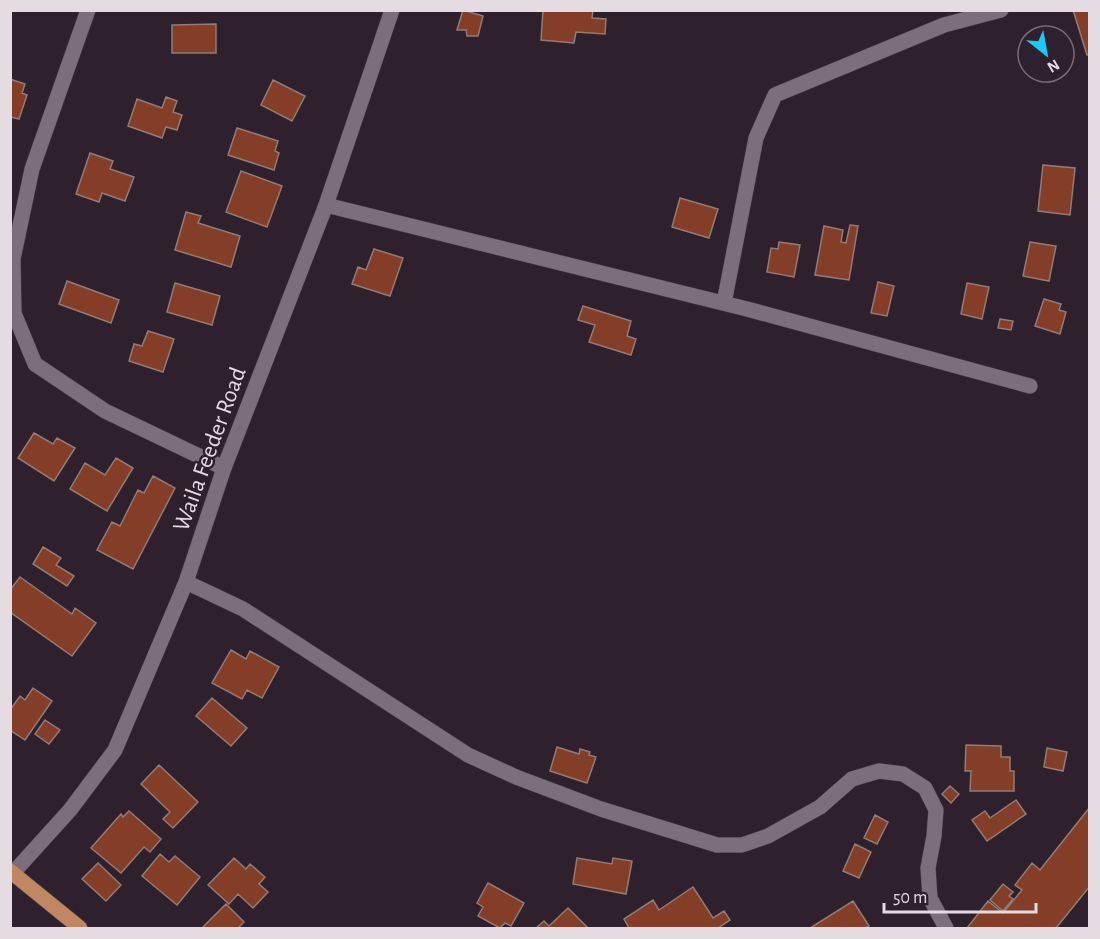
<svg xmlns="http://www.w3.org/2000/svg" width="1100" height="939" font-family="'Alegreya Sans',sans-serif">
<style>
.building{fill:#843d27;stroke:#917c76;stroke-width:1.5}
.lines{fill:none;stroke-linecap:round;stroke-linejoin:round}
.minor-casing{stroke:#473d46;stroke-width:16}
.major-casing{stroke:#473d46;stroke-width:16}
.minor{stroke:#7d6e7c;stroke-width:15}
.major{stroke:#c18762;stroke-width:15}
.labels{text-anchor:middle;stroke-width:5;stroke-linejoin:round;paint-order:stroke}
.street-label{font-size:24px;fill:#e4dbe3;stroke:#2e212d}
</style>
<rect width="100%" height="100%" fill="#2e212d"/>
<!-- building -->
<path class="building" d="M463 10 483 16 478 36H467L466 30H457Z
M543 10H593L592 18 606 19 605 34 576 32 574 43 541 40Z
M1073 10H1090V54L1087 55Z
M216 24V53H172V25Z
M10 79 25 84 22 93 27 95 19 119 10 117Z
M273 80 305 96 292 121 261 105Z
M166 97 177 101 173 112 182 115 177 130 166 127 162 138 128 126 137 99 162 108Z
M237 128 278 141 275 151 279 153 274 170 228 155Z
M90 153 113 161 110 169 134 177 125 201 102 193 99 202 76 194Z
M1043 165 1075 168 1070 215 1038 211Z
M241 171 282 186 267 227 226 212Z
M680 198 718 209 709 238 672 227Z
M186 212 201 216 198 223 240 236 231 267 175 250Z
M850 225 858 226 849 280 815 275 824 226 843 230 841 242 846 243Z
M779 242 800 245 794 277 767 272 771 248 778 249Z
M1030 242 1056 246 1049 281 1023 276Z
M374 249 403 258 390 296 352 284 358 267 366 270Z
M67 281 119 300 111 323 59 304Z
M878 282 894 286 887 316 871 313Z
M175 283 220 296 212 325 167 312Z
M967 283 989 287 982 319 961 314Z
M1044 299 1061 304 1059 310 1066 312 1060 334 1035 326Z
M583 306 631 321 627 336 636 339 631 355 589 342 595 325 578 320Z
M1000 319 1013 321 1011 330 998 328Z
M148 331 174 339 163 372 129 361 134 344 142 346Z
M34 433 53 444 57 438 75 448 54 481 18 458Z
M116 458 133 468 107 511 70 489 85 463 105 475Z
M153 476 175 488 133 569 97 550 112 522 120 526 138 490 144 493Z
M43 547 61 558 56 565 74 576 67 586 33 564Z
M20 577 72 614 75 608 96 623 72 656 10 612V590Z
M231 650 246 659 250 651 279 667 262 698 247 690 242 699 212 683Z
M33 688 52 701 25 740 10 730V710L20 696 25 700Z
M212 698 247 728 231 746 196 716Z
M45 720 60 730 49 744 35 734Z
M966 745 1001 746V757H1010V771H1014V791H970L971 771H965Z
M557 747 579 754 580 749 590 752 589 755 596 757 587 783 550 771Z
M1047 748 1067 752 1063 771 1044 767Z
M159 765 198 802 173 828 163 819 170 812 141 784Z
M950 786 959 794 951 803 942 794Z
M1016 800 1026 814 987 841 972 820 985 811 990 818Z
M1090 807V886L1056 928H967L988 901 1003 913 1022 890 1015 885 1032 863 1040 870Z
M129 811 161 839 150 852 144 847 121 873 91 848 121 814 123 817Z
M875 815 888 822 877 844 864 838Z
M855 844 871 852 859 878 843 871Z
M160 854 169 862 175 856 200 877 177 905 142 876Z
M234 858 246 869 250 864 265 877 259 884 268 892 253 908 238 894 229 904 208 885Z
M577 858 612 864 613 858 632 861 626 894 573 884Z
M98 863 121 885 106 901 82 879Z
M488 883 524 903 511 926 505 923 500 928 478 916 483 907 477 903Z
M1003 884 1013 892 1009 896 1013 899 1003 911 990 900Z
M693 887 713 918 724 911 730 920 718 928H629L624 919 653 900 659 910Z
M853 901 869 926 864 928H810Z
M226 904 244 922 238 928H202Z
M568 908 588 928H536L544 921 549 926Z"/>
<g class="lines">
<defs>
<path id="minor" d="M88 10 32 169 13 259 14 313 35 364 105 411 224 468
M326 205 747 309 1030 386
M724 303 756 138 775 95 944 25 1001 10
M186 582 243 609 468 755 516 777 601 809 717 845H742L768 836 820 807 852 779 879 771 903 774 925 788 936 810 934 836 928 868 930 898 946 928
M13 873 70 810 115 750 186 582 224 468 326 205 392 10"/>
<path id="major" d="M10 871 80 928"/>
</defs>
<!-- minor casing -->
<use href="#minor" class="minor-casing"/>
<!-- major casing -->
<use href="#major" class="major-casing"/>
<!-- minor -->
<use href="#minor" class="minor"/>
<!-- major -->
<use href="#major" class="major"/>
</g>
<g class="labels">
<!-- street labels -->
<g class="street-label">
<text transform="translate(209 449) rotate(-70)" y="8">Waila Feeder Road</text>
</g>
</g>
<!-- border -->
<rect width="1100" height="939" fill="none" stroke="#e4dbe3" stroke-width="24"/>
<!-- north arrow -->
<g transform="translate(1046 54) rotate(149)"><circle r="28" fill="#2e212d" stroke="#776b76" stroke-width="1.5"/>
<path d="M0-4.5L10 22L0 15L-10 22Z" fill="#1bc9fc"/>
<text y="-9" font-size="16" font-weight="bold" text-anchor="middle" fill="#e4dbe3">N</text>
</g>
<!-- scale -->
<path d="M884 903v9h152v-9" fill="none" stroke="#e4dbe3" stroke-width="3"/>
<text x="893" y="903" font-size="18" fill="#e4dbe3" stroke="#2e212d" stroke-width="4.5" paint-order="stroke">50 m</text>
</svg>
